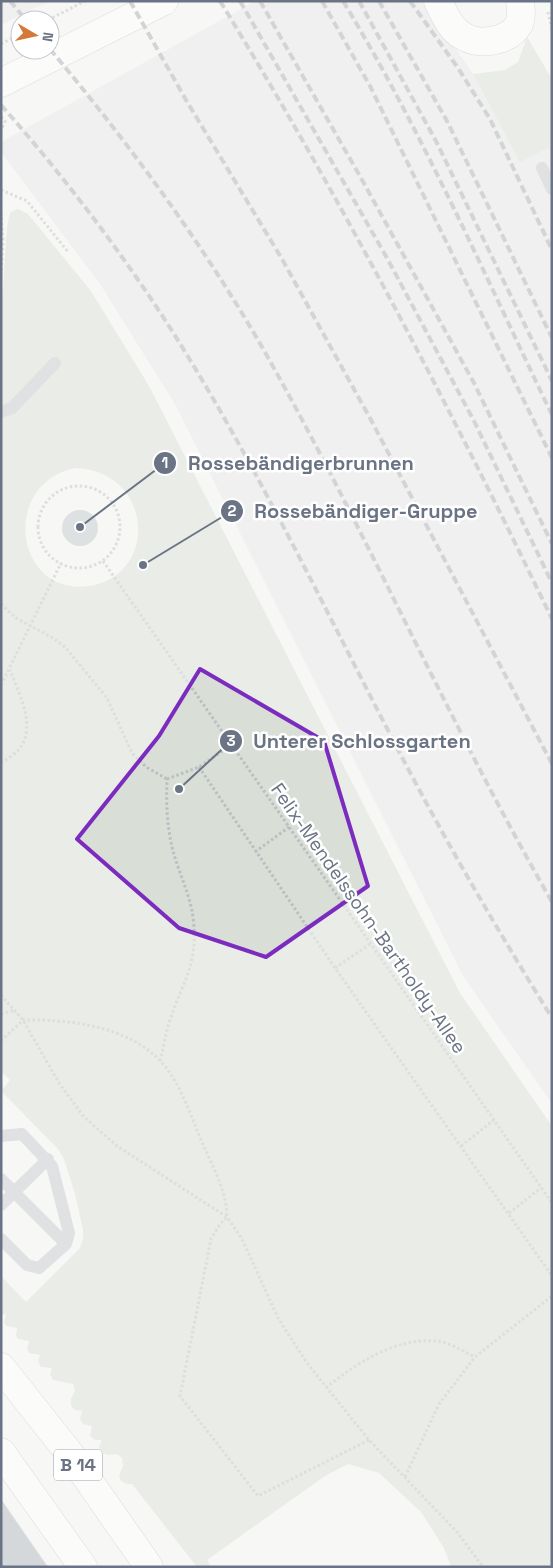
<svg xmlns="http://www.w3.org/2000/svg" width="553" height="1568" font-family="'Space Grotesk',sans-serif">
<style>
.built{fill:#e5e7e6}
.green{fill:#d9ded7;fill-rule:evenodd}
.water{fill:#bec5cb}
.building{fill:#acb1b8;stroke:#d9dad8}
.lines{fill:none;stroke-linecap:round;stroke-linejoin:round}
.secondary-casing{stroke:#b7babf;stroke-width:29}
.primary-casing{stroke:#b6b8bd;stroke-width:29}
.path{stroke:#bcbec1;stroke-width:3;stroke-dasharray:2.5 2.5;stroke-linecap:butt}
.lane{stroke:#c2c5c9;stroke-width:12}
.secondary{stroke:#fff;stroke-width:28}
.primary{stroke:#fff;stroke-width:28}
.rail{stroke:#a6a9af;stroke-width:4;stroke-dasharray:8 4;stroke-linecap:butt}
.marked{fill:none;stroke:#7b2cbf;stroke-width:4;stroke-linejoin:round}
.labels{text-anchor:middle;stroke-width:5;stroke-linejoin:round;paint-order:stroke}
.shield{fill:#fff;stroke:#979ea9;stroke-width:1}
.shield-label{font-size:18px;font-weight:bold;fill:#6a7484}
.street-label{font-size:19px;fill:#6a7484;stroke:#fff}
.leader{fill:none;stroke:#6a7484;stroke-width:2}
.callout-dot{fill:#6a7484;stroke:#fff;stroke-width:2}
.mark-label{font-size:15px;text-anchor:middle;font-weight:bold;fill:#fff}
.callout-label{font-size:20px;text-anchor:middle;font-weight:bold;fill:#6a7484;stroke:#fff;stroke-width:5;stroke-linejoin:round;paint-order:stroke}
</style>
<rect width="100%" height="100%" fill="#f7f8f6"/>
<!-- built -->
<path class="built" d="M1 1H49L1 25Z
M255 1H423L473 74 520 161 548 148 552 155V1104L463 976 176 406 100 284 1 152V142Z"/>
<!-- green -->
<path class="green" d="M527 37 552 79V155L548 148 520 162 473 74 505 70 518 62Z
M18 209 28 214 91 291 149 386 460 993 552 1126V1567H451L444 1548 421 1512 379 1473 348 1464 325 1476 207 1560 211 1567H197L132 1484H126L121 1481 119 1475 123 1466 122 1458 117 1454 107 1455 101 1452 99 1446 102 1440H95L90 1436 92 1426 83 1424 80 1419 82 1411 75 1410 71 1406V1399L75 1391 73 1384 53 1380 50 1374 52 1368 41 1367 38 1361 40 1355 29 1353 27 1349 29 1341 18 1339 16 1336 17 1328 6 1326 4 1322 6 1314 1 1315V1276L26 1302 80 1248 83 1239V1230L75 1194 64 1159 58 1149 1 1091 10 1080 1 1071V302C5 284 5 219 11 212ZM76 468C154 472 159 575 89 586 14 597 0 482 76 468Z"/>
<!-- water -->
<path class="water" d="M62 528a18 18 0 1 1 36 0a18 18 0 1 1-36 0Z"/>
<!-- building -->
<path class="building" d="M1 1499 48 1567H1Z"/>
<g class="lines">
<defs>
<path id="secondary" d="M438 1C444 13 450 29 463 36 479 46 509 42 519 24 522 17 521 8 520 1
M1 83 164 1"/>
<path id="primary" d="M1 1367 70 1454 149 1567
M1 1452 83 1567"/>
</defs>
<!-- secondary casing -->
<use href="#secondary" class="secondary-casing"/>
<!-- primary casing -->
<use href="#primary" class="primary-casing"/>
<!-- path -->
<path class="path" d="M548 12 552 29
M48 20 85 1
M1 44 20 34
M1 117 5 121 1 131
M1 190 27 201 69 253
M1 213 3 241 1 279
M38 527a41 41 0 1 1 82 0a41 41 0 1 1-82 0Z
M103 561 552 1203
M1 604 16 618 53 638 65 647 107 698 132 753 146 767 167 779
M1 685 61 563
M1 763C8 758 18 753 22 745 35 722 18 692 10 670
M199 767 335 968 552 1276
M167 779 199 767 231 745
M255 852 289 827
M335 968 370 944
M1 995 23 1020 59 1083 84 1117 117 1146 227 1217 242 1239 278 1318 307 1363 369 1440 457 1532 483 1567
M1 1014 15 1010
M1 1041 23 1020C73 1019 139 1027 170 1073 184 1094 192 1119 202 1142 212 1166 227 1191 227 1217L220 1224 211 1239 180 1396 258 1496 369 1440
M160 1061C164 1048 165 1034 170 1020 183 981 199 963 193 917 190 895 179 873 173 851 167 828 166 804 167 779
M461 1146 494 1120
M509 1213 541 1188
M326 1388C354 1364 397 1337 436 1341 449 1342 463 1351 475 1357
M405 1477 439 1404 475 1357 552 1296"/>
<!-- lane -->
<path class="lane" d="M542 168 552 189
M1 412 12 408 55 363
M1 1136 22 1134 52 1166 69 1233 66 1244 39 1268 27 1265 1 1239
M1 1179 66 1244
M1 1205 48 1159"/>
<!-- secondary -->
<use href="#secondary" class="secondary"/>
<!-- primary -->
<use href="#primary" class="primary"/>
<!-- rail -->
<path class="rail" d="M10 1 26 20
M130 1 186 100 282 259 371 420 552 764
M220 1C342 200 451 409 552 619
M240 1 387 258 474 421 552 583
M260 1 361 178 474 383 552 544
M322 1 370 86 552 458
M343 1C423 133 485 276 552 415
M359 1 436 141 552 381
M379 1 447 121 552 338
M410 1 458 68 490 119 552 250
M50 49C130 145 204 245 266 354 367 533 449 723 552 902
M1 105C61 173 117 246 167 323 270 484 348 661 440 828 476 893 513 955 552 1018"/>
</g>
<!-- marked area -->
<path d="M0 0H553V1568H0ZM200 669 324 741 368 886 266 957 179 928 77 839 159 736Z" fill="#f7f8f6" fill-opacity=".55" fill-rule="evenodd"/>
<path class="marked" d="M200 669 324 741 368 886 266 957 179 928 77 839 159 736Z"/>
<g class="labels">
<!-- shield labels -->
<rect class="shield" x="54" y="1449.5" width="48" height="31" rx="4"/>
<g class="shield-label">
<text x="78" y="1471">B 14</text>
</g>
<!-- street labels -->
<g class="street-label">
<text transform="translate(369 918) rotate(55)" y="7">Felix-Mendelssohn-Bartholdy-Allee</text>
</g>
</g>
<!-- callouts -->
<path class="leader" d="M80 527L165 463M143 565L232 511M179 789L231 741"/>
<g class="callout-dot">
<circle cx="80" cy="527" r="5"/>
<circle cx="143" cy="565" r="5"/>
<circle cx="179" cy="789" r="5"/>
<circle cx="165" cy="463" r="12"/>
<circle cx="232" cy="511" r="12"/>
<circle cx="231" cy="741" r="12"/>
</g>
<g class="mark-label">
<text x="165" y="468">1</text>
<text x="232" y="516">2</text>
<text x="231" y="746">3</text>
</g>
<g class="callout-label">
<text x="301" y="470">Rossebändigerbrunnen</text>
<text x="366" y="518">Rossebändiger-Gruppe</text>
<text x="362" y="748">Unterer Schlossgarten</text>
</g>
<!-- border -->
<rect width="553" height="1568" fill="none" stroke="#6a7484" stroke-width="5"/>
<!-- north arrow -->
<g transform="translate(35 35) rotate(99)"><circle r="24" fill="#ffffff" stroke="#c3c7ce"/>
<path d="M0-4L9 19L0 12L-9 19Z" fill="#d47939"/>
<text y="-8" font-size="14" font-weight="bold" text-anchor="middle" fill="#6a7484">N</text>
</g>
</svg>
